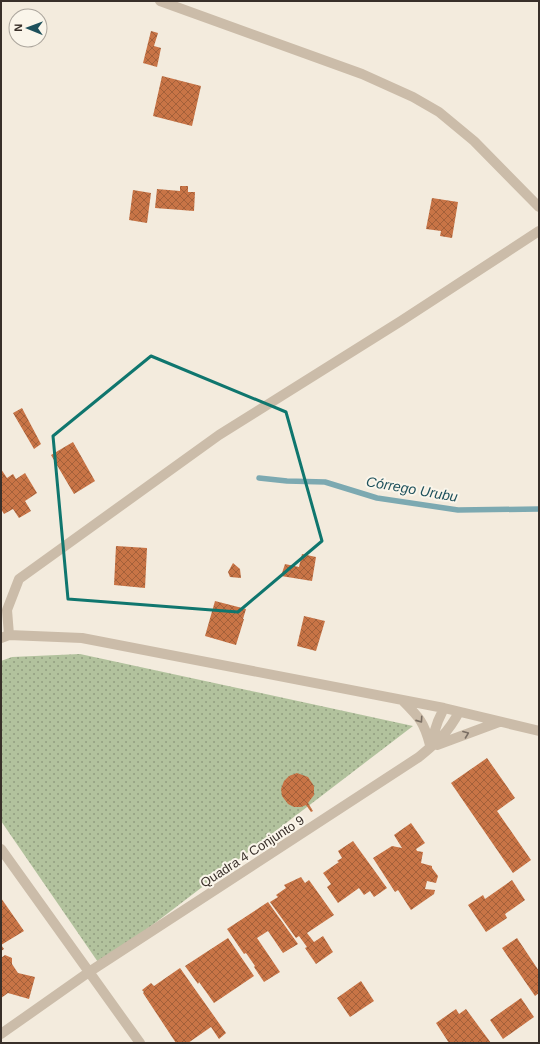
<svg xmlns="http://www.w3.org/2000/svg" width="540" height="1044" font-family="Helvetica,sans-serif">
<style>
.park{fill:url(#park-dots)}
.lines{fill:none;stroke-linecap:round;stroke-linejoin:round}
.stream{stroke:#7ca9b1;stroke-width:5.5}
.building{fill:url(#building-cross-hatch)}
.street{stroke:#cbbca9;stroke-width:10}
.oneway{stroke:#7a6e63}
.marked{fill:none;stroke:#0f766e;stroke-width:3;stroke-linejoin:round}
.labels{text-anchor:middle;stroke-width:4;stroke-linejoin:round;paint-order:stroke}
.street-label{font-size:13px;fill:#382f29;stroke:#faf5ea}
.water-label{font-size:14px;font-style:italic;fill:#1d505b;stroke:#faf5ea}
</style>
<defs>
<pattern id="park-dots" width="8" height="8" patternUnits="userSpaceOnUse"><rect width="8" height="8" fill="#b2c29d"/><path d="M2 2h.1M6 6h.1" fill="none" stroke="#929e80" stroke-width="1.8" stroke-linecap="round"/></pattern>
<pattern id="building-cross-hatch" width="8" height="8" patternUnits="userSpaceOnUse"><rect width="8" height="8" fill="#c87446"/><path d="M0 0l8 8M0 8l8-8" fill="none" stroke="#a3603a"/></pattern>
</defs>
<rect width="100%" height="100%" fill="#f3ebdd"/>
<!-- park -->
<path class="park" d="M80 654 413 726 100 965 1 821V661L12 657Z"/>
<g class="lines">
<!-- stream -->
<path class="stream" d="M259 478 287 481 325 482 377 498 458 510 539 509"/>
</g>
<!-- building -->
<path class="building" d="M151 31 158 33 154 46 161 48 157 67 143 63Z
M162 76 201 86 192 126 153 116Z
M180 186H188V192H195L194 211 155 208 157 189 180 191Z
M133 190 151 193 147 223 129 220Z
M432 198 458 202 452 238 440 236 441 231 426 229Z
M22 408 41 444 34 449 13 413Z
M73 442 95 481 74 494 51 455Z
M1 469 7 478 13 474 16 479 25 473 37 493 25 501 31 511 19 518 13 509 4 514 1 509Z
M116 546 147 548 145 588 114 585Z
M302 554 316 557 312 581 281 576 285 564 299 567Z
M233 563 240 569 241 578 230 577 228 572Z
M215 601 246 609 243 619H244L236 645 205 636Z
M304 616 325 621 316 651 297 646Z
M487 758 515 798 497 811 531 860 513 873 451 783Z
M297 773 308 777 314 786V795L308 803 313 811 311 812 306 805 301 807H294L288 804 282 796 281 789 284 781 289 776Z
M411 823 425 843 416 849 417 851 423 852 421 863 432 866V868L438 876 436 883 427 881 425 889 435 890 434 894 411 910 398 890 395 892 373 858 392 846 402 848 394 835Z
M353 841 387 888 374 897 370 891 364 895 359 888 338 903 327 887 331 884 323 873 339 862 337 861 342 858 338 851Z
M301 877 305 883 309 880 334 915 307 933 314 942 323 936 333 952 316 964 305 948 307 947 299 936 296 938 270 902 278 897 276 895 286 888 284 885Z
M512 880 525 900 505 914 507 918 486 932 468 905 483 895 485 899Z
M1 898 24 931 1 945 4 949 1 951Z
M268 902 298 944 283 953 268 931 257 938 280 972 264 982 254 967 255 966 246 953 244 954 227 929Z
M228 938 254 976 214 1003 199 982 198 984 185 966Z
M517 938 539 971V993L535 996 502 948Z
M5 955 12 958V964L18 973 35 977 29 999 8 993 1 998V958Z
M180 968 226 1033 219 1039 211 1027 188 1043H176L143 993 144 992 142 990 151 983 154 986Z
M361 981 374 1001 350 1017 337 998Z
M521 998 534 1017 503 1039 490 1020Z
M456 1009 459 1014 466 1009 491 1043H449L436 1023Z"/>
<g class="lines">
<!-- street -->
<path class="street" d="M160 1 362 74 413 97 439 112 474 141 539 207
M9 635 7 610 19 579 219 435 401 321 539 231
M1 638 9 635 82 638 444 708 539 731
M403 701C419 717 424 722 430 745
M430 745 438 721 444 708
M437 745 499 722
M1 849 140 1043
M1 1034 89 972 419 757C437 742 448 733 459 712"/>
</g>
<!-- one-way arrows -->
<defs><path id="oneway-chevron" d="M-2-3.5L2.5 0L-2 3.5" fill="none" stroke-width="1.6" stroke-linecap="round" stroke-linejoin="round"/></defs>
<g class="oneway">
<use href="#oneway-chevron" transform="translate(420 720) rotate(55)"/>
<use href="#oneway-chevron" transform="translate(466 734) rotate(-21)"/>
</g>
<!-- marked area -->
<path class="marked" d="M151 356 286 412 322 541 238 612 68 599 53 436Z"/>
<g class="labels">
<!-- street labels -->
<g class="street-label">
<text transform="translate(252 851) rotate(-33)" y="5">Quadra 4 Conjunto 9</text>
</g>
<!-- water labels -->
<g class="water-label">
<text transform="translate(412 489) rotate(10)" y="5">Córrego Urubu</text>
</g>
</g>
<!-- border -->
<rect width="540" height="1044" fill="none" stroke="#382f29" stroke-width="4"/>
<!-- north arrow -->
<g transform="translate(28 28) rotate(271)"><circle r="19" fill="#faf5ea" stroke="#aca69d"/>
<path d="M0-3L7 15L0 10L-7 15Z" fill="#1d505b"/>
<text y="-6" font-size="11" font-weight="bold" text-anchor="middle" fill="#382f29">N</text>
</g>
</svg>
